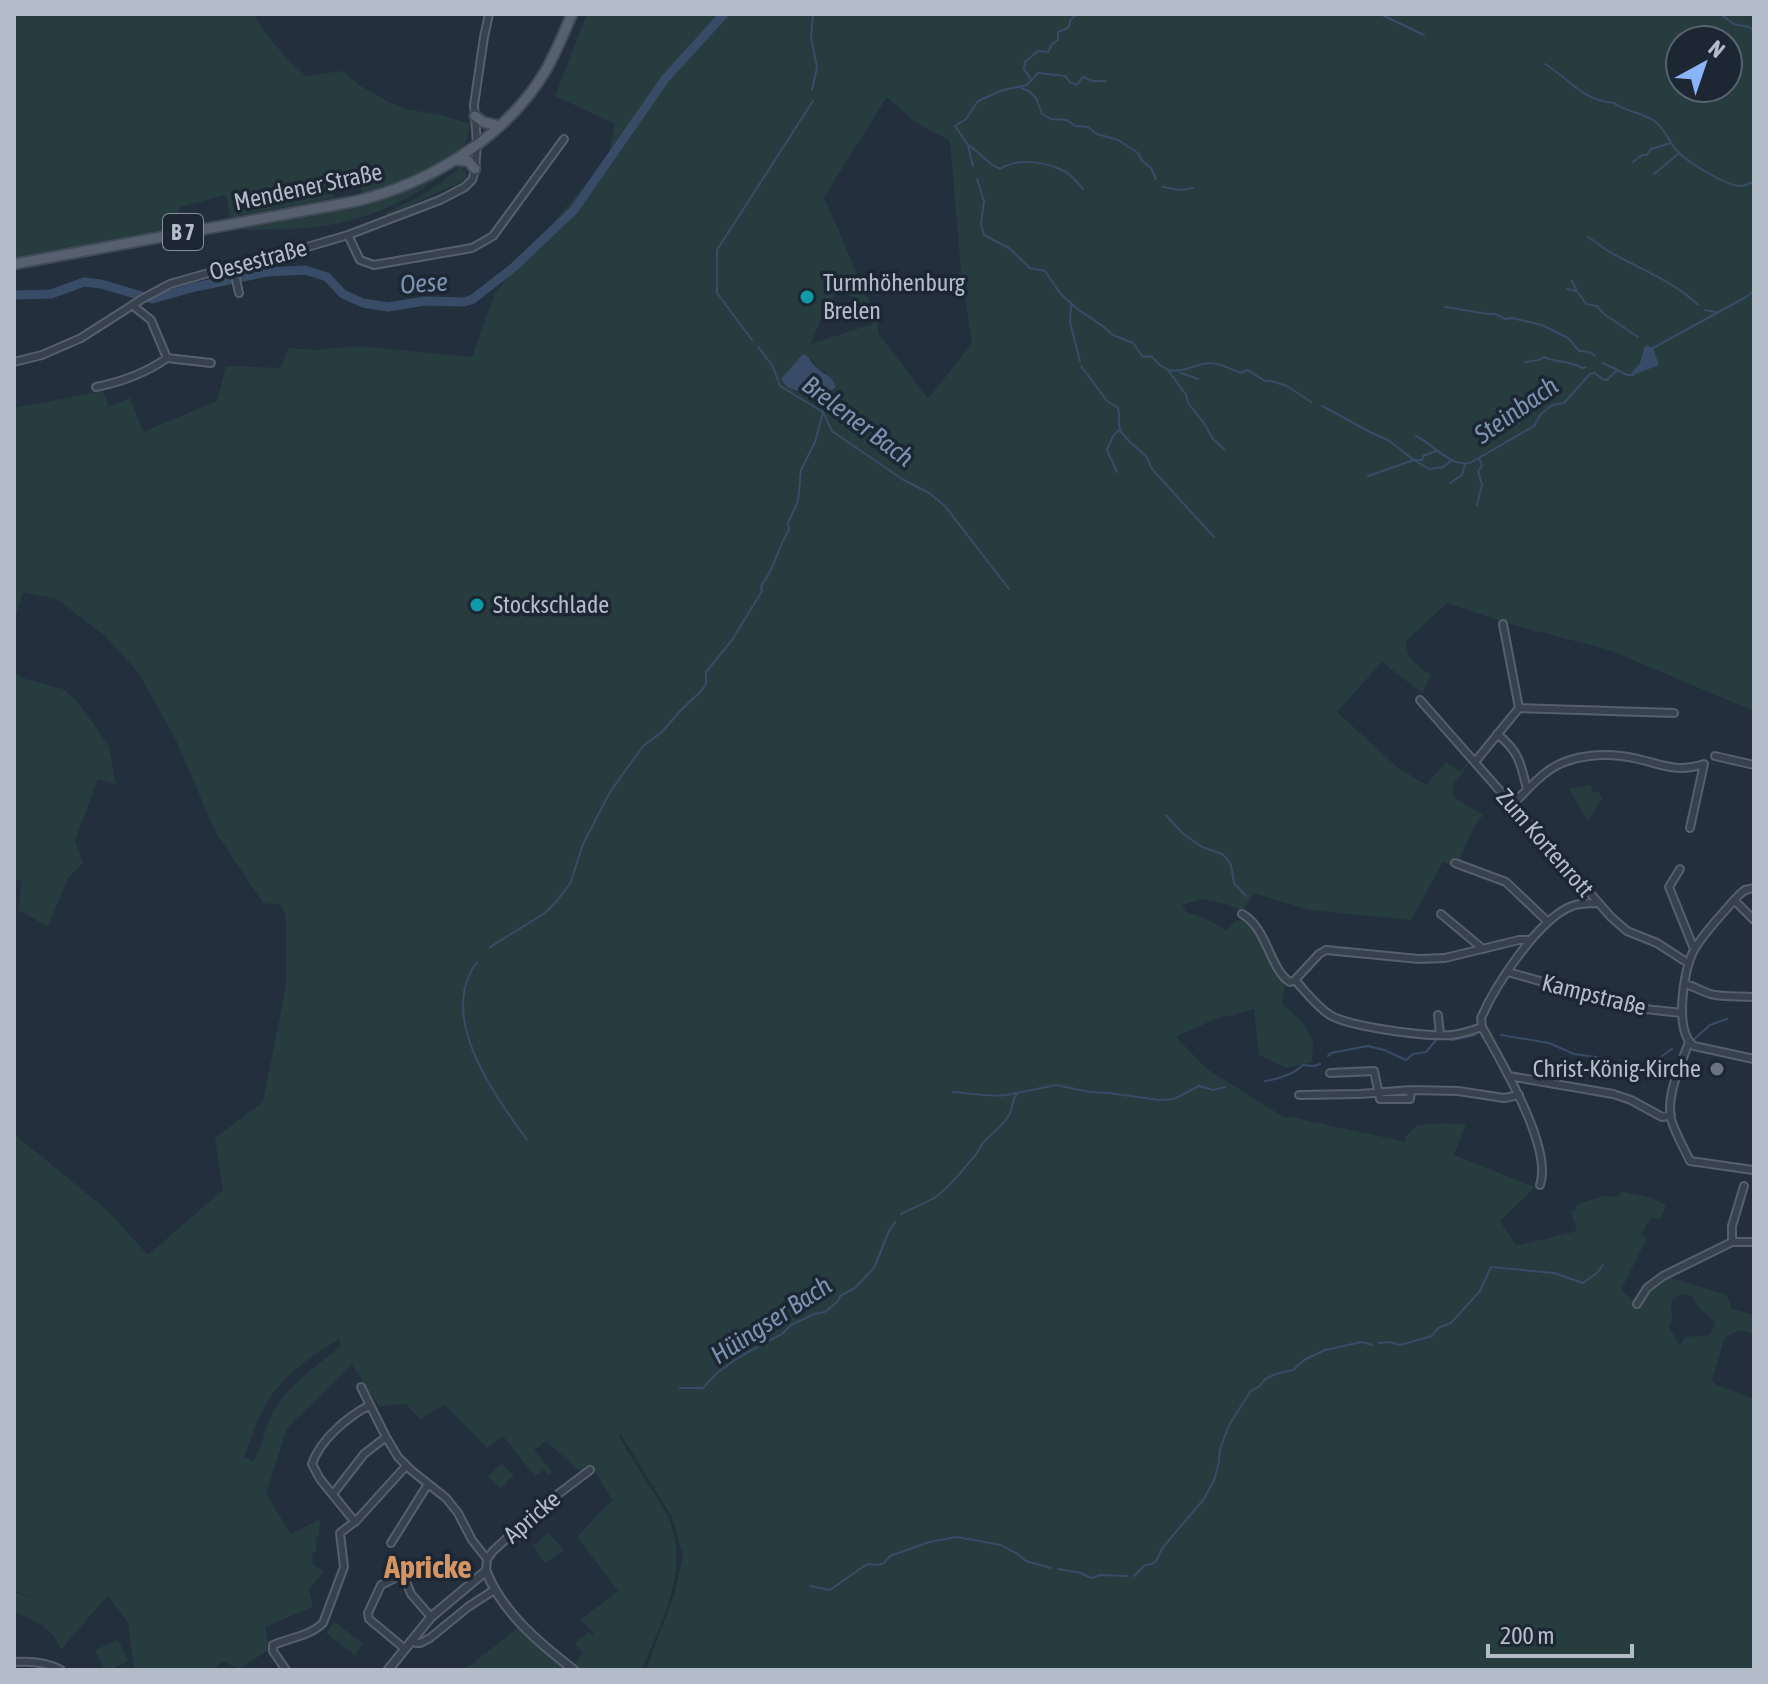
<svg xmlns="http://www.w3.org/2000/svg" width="1768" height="1684" font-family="'Asap Condensed',sans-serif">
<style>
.green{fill:#263c3f;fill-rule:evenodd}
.water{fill:#394c67}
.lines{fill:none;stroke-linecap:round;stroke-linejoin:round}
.stream{stroke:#394c67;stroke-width:2}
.river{stroke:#394c67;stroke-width:9}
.minor-casing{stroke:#565f6c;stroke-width:10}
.tertiary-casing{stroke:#565f6c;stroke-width:11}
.primary-casing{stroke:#414a57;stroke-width:13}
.minor{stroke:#38414e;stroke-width:6}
.tertiary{stroke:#38414e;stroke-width:7}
.primary{stroke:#56606e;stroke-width:9}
.culture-dot{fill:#0f9aa8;stroke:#1d2633;stroke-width:3}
.worship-dot{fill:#6b7280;stroke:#1d2633;stroke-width:3}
.labels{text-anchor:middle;stroke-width:7;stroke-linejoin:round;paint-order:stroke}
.shield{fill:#1d2633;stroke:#878f9c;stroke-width:2}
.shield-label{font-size:22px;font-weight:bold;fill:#b4bcc9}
.street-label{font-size:24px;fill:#b4bcc9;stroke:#1d2633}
.poi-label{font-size:24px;fill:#b4bcc9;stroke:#1d2633;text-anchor:start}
.water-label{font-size:26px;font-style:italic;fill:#7c92b1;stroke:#1d2633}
.district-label{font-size:32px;font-weight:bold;fill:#d59563;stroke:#1d2633}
</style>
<rect width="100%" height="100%" fill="#242f3e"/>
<!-- green -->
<path class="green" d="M14 14H253C268 38 284 57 306 76L342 71 359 85 389 102 405 109 442 115 470 124 467 140 460 151 428 170 389 187 362 194 359 183 332 187 334 198 230 217 226 195 179 207 182 227 14 259Z
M587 14H1754V711L1609 650 1510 624 1447 603 1406 641C1406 660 1417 665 1431 675L1422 693 1382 662 1337 712 1397 767 1426 785 1446 762 1460 772 1469 760 1470 762 1452 786 1455 798 1483 815 1473 828 1457 866 1443 862 1411 920 1309 910 1254 893 1250 901 1241 911 1230 905 1202 899 1182 905 1186 912 1204 918 1226 930 1237 920 1247 921 1267 948 1275 968 1285 984 1282 1003 1304 1024 1313 1041 1312 1062 1286 1068 1259 1055 1254 1009 1213 1020 1176 1037 1207 1069 1285 1118 1291 1117 1406 1142V1136L1418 1125 1441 1123 1466 1124 1454 1155 1535 1187 1500 1221 1515 1244 1520 1245 1577 1231 1571 1212 1576 1210 1575 1205 1603 1196 1619 1197 1621 1191 1651 1198 1666 1205 1660 1220 1651 1217 1641 1235 1647 1238 1621 1290 1635 1302 1647 1284 1661 1275 1727 1295 1732 1309 1754 1315V1336L1751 1333 1739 1330 1725 1337 1712 1380 1715 1384 1751 1398 1754 1391V1670H646L674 1595 683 1556 672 1517 621 1435 619 1437 668 1516C691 1571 662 1619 642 1670H576L573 1668 583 1652 575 1645 579 1638 584 1636 589 1632 592 1635 594 1633 580 1620 618 1591 577 1537 602 1510 613 1501 593 1468 582 1473 546 1441 534 1450 553 1472 548 1475 544 1470 535 1476 503 1436 487 1448 444 1404 420 1420 406 1404 379 1406 352 1365 287 1428 266 1494 291 1534 320 1519 319 1535 315 1539 317 1551 312 1554 313 1565 324 1571 309 1590 313 1607 265 1627 269 1650 238 1669 223 1661 213 1670H134L128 1623 108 1595 61 1650C51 1625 36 1622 14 1612V1592L35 1599 14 1590V1134L107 1210 148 1255 223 1190 215 1138 263 1102 286 987V916L281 905 263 903 215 831 176 740 138 672 104 635 57 599 23 592 14 622V408L103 391 109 407 130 398 143 432 217 401 226 366 281 368 288 348 315 350 358 346 472 357 495 293 608 157 615 124 555 96ZM1680 40H1728V88H1680ZM887 97 915 122 950 141 962 281 972 343 928 399 878 333V322L824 197ZM845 288 872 324 811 344 827 303ZM811 358 817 368 826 372 816 399 793 390ZM1683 1294 1692 1296 1700 1309 1716 1322 1710 1335 1685 1337 1680 1346 1669 1327C1678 1312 1661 1301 1683 1294ZM339 1339 341 1346C319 1364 284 1388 272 1414 265 1429 262 1447 253 1462L244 1457C251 1439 257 1419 267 1403 283 1375 312 1355 339 1339Z
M462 165 468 179 386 216 385 213C417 199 436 189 462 165Z
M445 171 446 172C409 202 362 222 315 227 292 230 269 229 246 230L245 226 372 202 411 188Z
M14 672 22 678 63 689 77 701 109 746 116 784 98 779 75 841 83 863 68 878 48 927 19 910 21 882 14 878Z
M1591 785 1592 792 1599 791 1602 799 1588 821 1569 789Z
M501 1464 514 1475 501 1488 488 1477Z
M549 1533 564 1550 545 1563 533 1546Z
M335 1622 363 1644 355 1655 326 1633Z
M522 1625 572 1670H464Z
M118 1640 128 1661 110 1670H105L95 1650Z"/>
<!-- water -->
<path class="water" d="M1647 345 1653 348 1659 365 1633 375 1632 372 1640 363 1644 348Z
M803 354C811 358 811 363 817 368 827 377 830 373 836 387L821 400 787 387 781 379Z"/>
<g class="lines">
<!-- stream -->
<path class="stream" d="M1380 14 1424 35
M1720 14 1734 24 1749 27 1754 31
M1545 64C1571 80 1581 100 1614 103 1622 110 1642 113 1653 120 1665 128 1668 140 1676 150 1686 161 1727 187 1742 186 1746 185 1750 183 1754 182
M1030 78 1024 69 1025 62 1038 51 1048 52 1052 44 1058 40V32L1068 28 1071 19 1078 14
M1021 88 1029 91 1036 98 1042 114 1051 119 1067 120 1075 126 1088 127 1097 134 1118 140 1138 153 1142 161 1151 168 1156 179
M812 90 817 67 811 38 813 14
M968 145C980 152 987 164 1000 169 1018 157 1046 162 1064 171 1072 175 1077 182 1083 189
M1633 162 1642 155H1647L1651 149 1671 143
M973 166 968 145 955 126 966 119 978 101 1003 90 1027 85 1038 73 1065 76 1070 82 1077 85 1083 77 1093 81H1106
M1654 174 1678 154
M977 179 984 201 981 224 984 235 1009 248 1030 268 1045 271 1060 293 1076 308 1104 327 1113 335 1133 343 1143 357 1151 356 1160 365 1168 370 1186 395 1188 403 1204 423 1213 439 1225 450
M1163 187 1181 190 1193 188
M1588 237C1599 244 1609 253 1621 258 1647 272 1677 284 1698 305
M1572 281 1577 291
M1567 289 1577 291 1586 304 1597 306 1604 314 1638 337
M1071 304 1070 322 1080 361
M1445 307 1488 314H1495L1506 319 1512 318 1542 325 1568 338 1579 351 1589 352 1595 356
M1705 310 1716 312
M752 340 717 293V250L813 101
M758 347 772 365 780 386 823 412 832 431 902 479 929 493 945 506 1009 589
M1653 348 1746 297 1754 291
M1525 362 1539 360 1544 357C1556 363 1570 360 1582 368L1586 367
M1602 363 1616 369
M1081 366 1107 401 1118 408 1119 413V425L1121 432 1130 442 1146 456 1152 469 1214 537
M1170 370C1184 373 1194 364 1209 363 1220 363 1231 369 1241 373L1248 370 1265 381H1271L1287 386 1311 402
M1181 373 1198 379
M1322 406 1372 433 1388 440 1414 460 1429 469 1443 467 1451 461
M1416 436C1433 444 1450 467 1470 463L1534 426 1541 414 1552 405 1564 403 1590 374 1595 373 1602 379 1607 380 1617 370 1627 375H1633
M1117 472 1107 450 1113 436 1120 429
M1368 476 1414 460H1422L1423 456 1436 451
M1450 483 1462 475 1465 464
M1477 505 1482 485 1478 471 1482 466 1479 458
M1166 815 1182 833 1202 847 1222 854 1227 859 1231 865 1234 883 1246 896
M490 947 545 913 555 903 570 884 583 844 610 792 643 746 662 732 680 711 701 691 706 684V672L732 640 762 591 761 586C775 569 777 548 789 530L788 523 798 501 801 470 815 442 823 412
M477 962C436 1017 495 1095 527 1140
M1501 1035 1549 1043 1574 1054 1603 1058 1614 1063 1621 1061H1628L1636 1070H1642L1672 1049
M1693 1040 1710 1025 1727 1019
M1328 1056 1331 1053 1368 1046 1384 1050 1406 1060 1413 1054 1426 1052 1437 1039 1443 1038 1452 1040 1475 1035
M1265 1081C1278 1079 1293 1075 1303 1065L1314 1066 1320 1064
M953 1092C972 1093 998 1099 1015 1093
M901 1214C912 1208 924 1204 934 1198 949 1189 962 1170 973 1158 978 1154 979 1147 983 1143 991 1134 1003 1126 1009 1115 1013 1108 1011 1102 1017 1093L1056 1085 1090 1092 1109 1093 1159 1100 1174 1099 1199 1086 1213 1090 1225 1087
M1379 1343 1390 1342 1400 1345 1432 1336 1438 1328 1451 1323 1480 1291 1491 1267 1554 1273 1583 1283 1597 1273 1603 1265
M680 1388H703L717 1373 739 1357 782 1334 791 1325 814 1314 825 1312 838 1301 840 1296 855 1288 874 1268 889 1231 895 1222
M1058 1569 1081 1573 1091 1578 1100 1575 1127 1576
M1134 1576 1145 1565 1152 1564 1156 1561 1163 1547 1204 1499 1214 1480 1219 1462 1220 1449 1229 1425 1250 1392 1260 1386 1265 1379 1276 1374 1293 1370 1304 1360 1325 1350 1362 1342 1372 1345
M810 1586 830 1590 867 1564 878 1565 884 1563 890 1556 929 1542 957 1537 1001 1545 1019 1555 1026 1561 1051 1568"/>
<!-- river -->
<path class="river" d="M14 295 51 294 84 282 101 284 152 299 195 287 267 272 305 270 327 277 343 294 363 303 388 307 425 301 464 302 473 299 514 267 574 210 665 79 724 14"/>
<defs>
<path id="minor" d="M348 235 360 260 374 265 472 248 493 236 564 139
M233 266 239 293
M132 305 151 320 167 358
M14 362 42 355 81 338 142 299 170 284 233 266 270 258 348 235 440 200 465 187 472 180 475 171 477 143 474 105 484 37 489 14
M96 387C121 382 146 373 167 358L211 363
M1420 700 1611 917 1627 931 1657 943 1688 963
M1519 708 1674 713
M1497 734C1519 751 1521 764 1527 790
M1715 756 1754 765
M1475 762 1519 708 1503 624
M1513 804C1523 794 1533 783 1544 774 1569 753 1608 752 1638 759 1664 765 1677 773 1704 764L1690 828
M1455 863 1506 882 1548 922
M1680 869 1669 887 1694 949
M1754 888 1745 890 1740 894C1728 907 1700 937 1693 952 1683 972 1674 1032 1694 1046L1754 1059
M1734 900 1754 920
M1242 914C1267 927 1270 970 1290 982L1295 980
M1441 914 1483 949
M1508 972 1635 1008 1682 1013
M1295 980 1319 954 1326 950 1419 959 1445 958 1519 940H1529
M1295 980C1306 992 1316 1006 1330 1015 1350 1027 1427 1037 1452 1035 1462 1034 1473 1030 1482 1027
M1685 984C1695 986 1705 994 1715 995 1728 997 1741 996 1754 997
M1438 1015 1440 1035
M1689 1042C1681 1065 1666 1094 1671 1119 1675 1133 1684 1148 1690 1161L1753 1170
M1330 1073 1374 1071 1380 1099H1410L1411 1090
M1509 1076 1613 1094 1631 1100 1662 1117 1671 1115
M1299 1095 1360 1094 1411 1090 1458 1091 1504 1098 1519 1095
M1540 1185C1553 1147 1501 1062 1482 1027L1481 1018C1495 986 1538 919 1572 906 1580 903 1588 903 1597 903
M1732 1242V1226L1744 1186
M1637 1304 1647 1288 1663 1276 1732 1242H1754
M361 1387 386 1437 398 1457 412 1471 446 1498 458 1513 472 1540 487 1559
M333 1494 364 1454 386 1437
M355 1522 320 1479 312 1464C320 1440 347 1417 370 1405
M391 1543 428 1484
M486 1571 487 1559 493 1551 541 1507 590 1470
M413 1640 416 1643H420L430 1638 468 1607 494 1590
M405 1649 369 1619 368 1613 381 1585 403 1574 411 1594 431 1617
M14 1662C30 1661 47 1662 61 1670
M286 1670 273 1651V1645C289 1638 310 1636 323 1623L344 1567 340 1533 357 1520 406 1466"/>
<path id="tertiary" d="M388 1670 431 1617 486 1571C502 1612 539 1643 574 1670"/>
<path id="primary" d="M475 116 483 122 500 126
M454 160 468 161 475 169
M14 264 352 202C427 185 506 138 546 70 556 52 564 33 572 14"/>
</defs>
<!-- minor casing -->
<use href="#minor" class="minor-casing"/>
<!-- tertiary casing -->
<use href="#tertiary" class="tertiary-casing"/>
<!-- primary casing -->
<use href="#primary" class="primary-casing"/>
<!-- minor -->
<use href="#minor" class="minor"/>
<!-- tertiary -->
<use href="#tertiary" class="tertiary"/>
<!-- primary -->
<use href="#primary" class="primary"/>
</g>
<!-- markers -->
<g class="culture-dot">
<circle cx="807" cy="297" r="8"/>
<circle cx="477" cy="605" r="8"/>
</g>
<circle class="worship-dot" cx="1717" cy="1069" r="8"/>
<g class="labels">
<!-- shield labels -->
<rect class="shield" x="163" y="214" width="40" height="36" rx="6"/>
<g class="shield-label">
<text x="183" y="240">B 7</text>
</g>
<!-- street labels -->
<g class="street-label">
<text transform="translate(308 187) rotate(-12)" y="8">Mendener Straße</text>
<text transform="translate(258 260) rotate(-15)" y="8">Oesestraße</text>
<text transform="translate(1545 843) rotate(49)" y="8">Zum Kortenrott</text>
<text transform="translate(1594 995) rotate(14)" y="8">Kampstraße</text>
<text transform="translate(532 1517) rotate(-41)" y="8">Apricke</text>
</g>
<!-- poi labels -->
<g class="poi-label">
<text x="823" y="291">Turmhöhenburg<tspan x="823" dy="28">Brelen</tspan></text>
<text x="493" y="613">Stockschlade</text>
<text x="1701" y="1077" text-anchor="end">Christ-König-Kirche</text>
</g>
<!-- water labels -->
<g class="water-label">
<text transform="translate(424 283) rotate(-4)" y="9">Oese</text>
<text transform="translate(1516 410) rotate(-35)" y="9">Steinbach</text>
<text transform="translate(858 421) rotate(37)" y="9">Brelener Bach</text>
<text transform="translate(771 1320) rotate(-33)" y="9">Hüingser Bach</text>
</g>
<!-- district labels -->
<g class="district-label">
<text x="428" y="1578">Apricke</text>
</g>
</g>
<!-- border -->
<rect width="1768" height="1684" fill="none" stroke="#b4bcc9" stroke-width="32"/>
<!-- north arrow -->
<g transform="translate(1704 64) rotate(40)"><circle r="38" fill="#1d2633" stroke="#59626f" stroke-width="2"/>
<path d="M0-6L14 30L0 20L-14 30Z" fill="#8ab4f8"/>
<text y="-12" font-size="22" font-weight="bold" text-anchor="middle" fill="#b4bcc9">N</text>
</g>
<!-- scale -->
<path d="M1488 1644v12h144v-12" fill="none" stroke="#b4bcc9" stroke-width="4"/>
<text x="1500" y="1644" font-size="24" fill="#b4bcc9" stroke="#1d2633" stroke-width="6" paint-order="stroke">200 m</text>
</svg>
